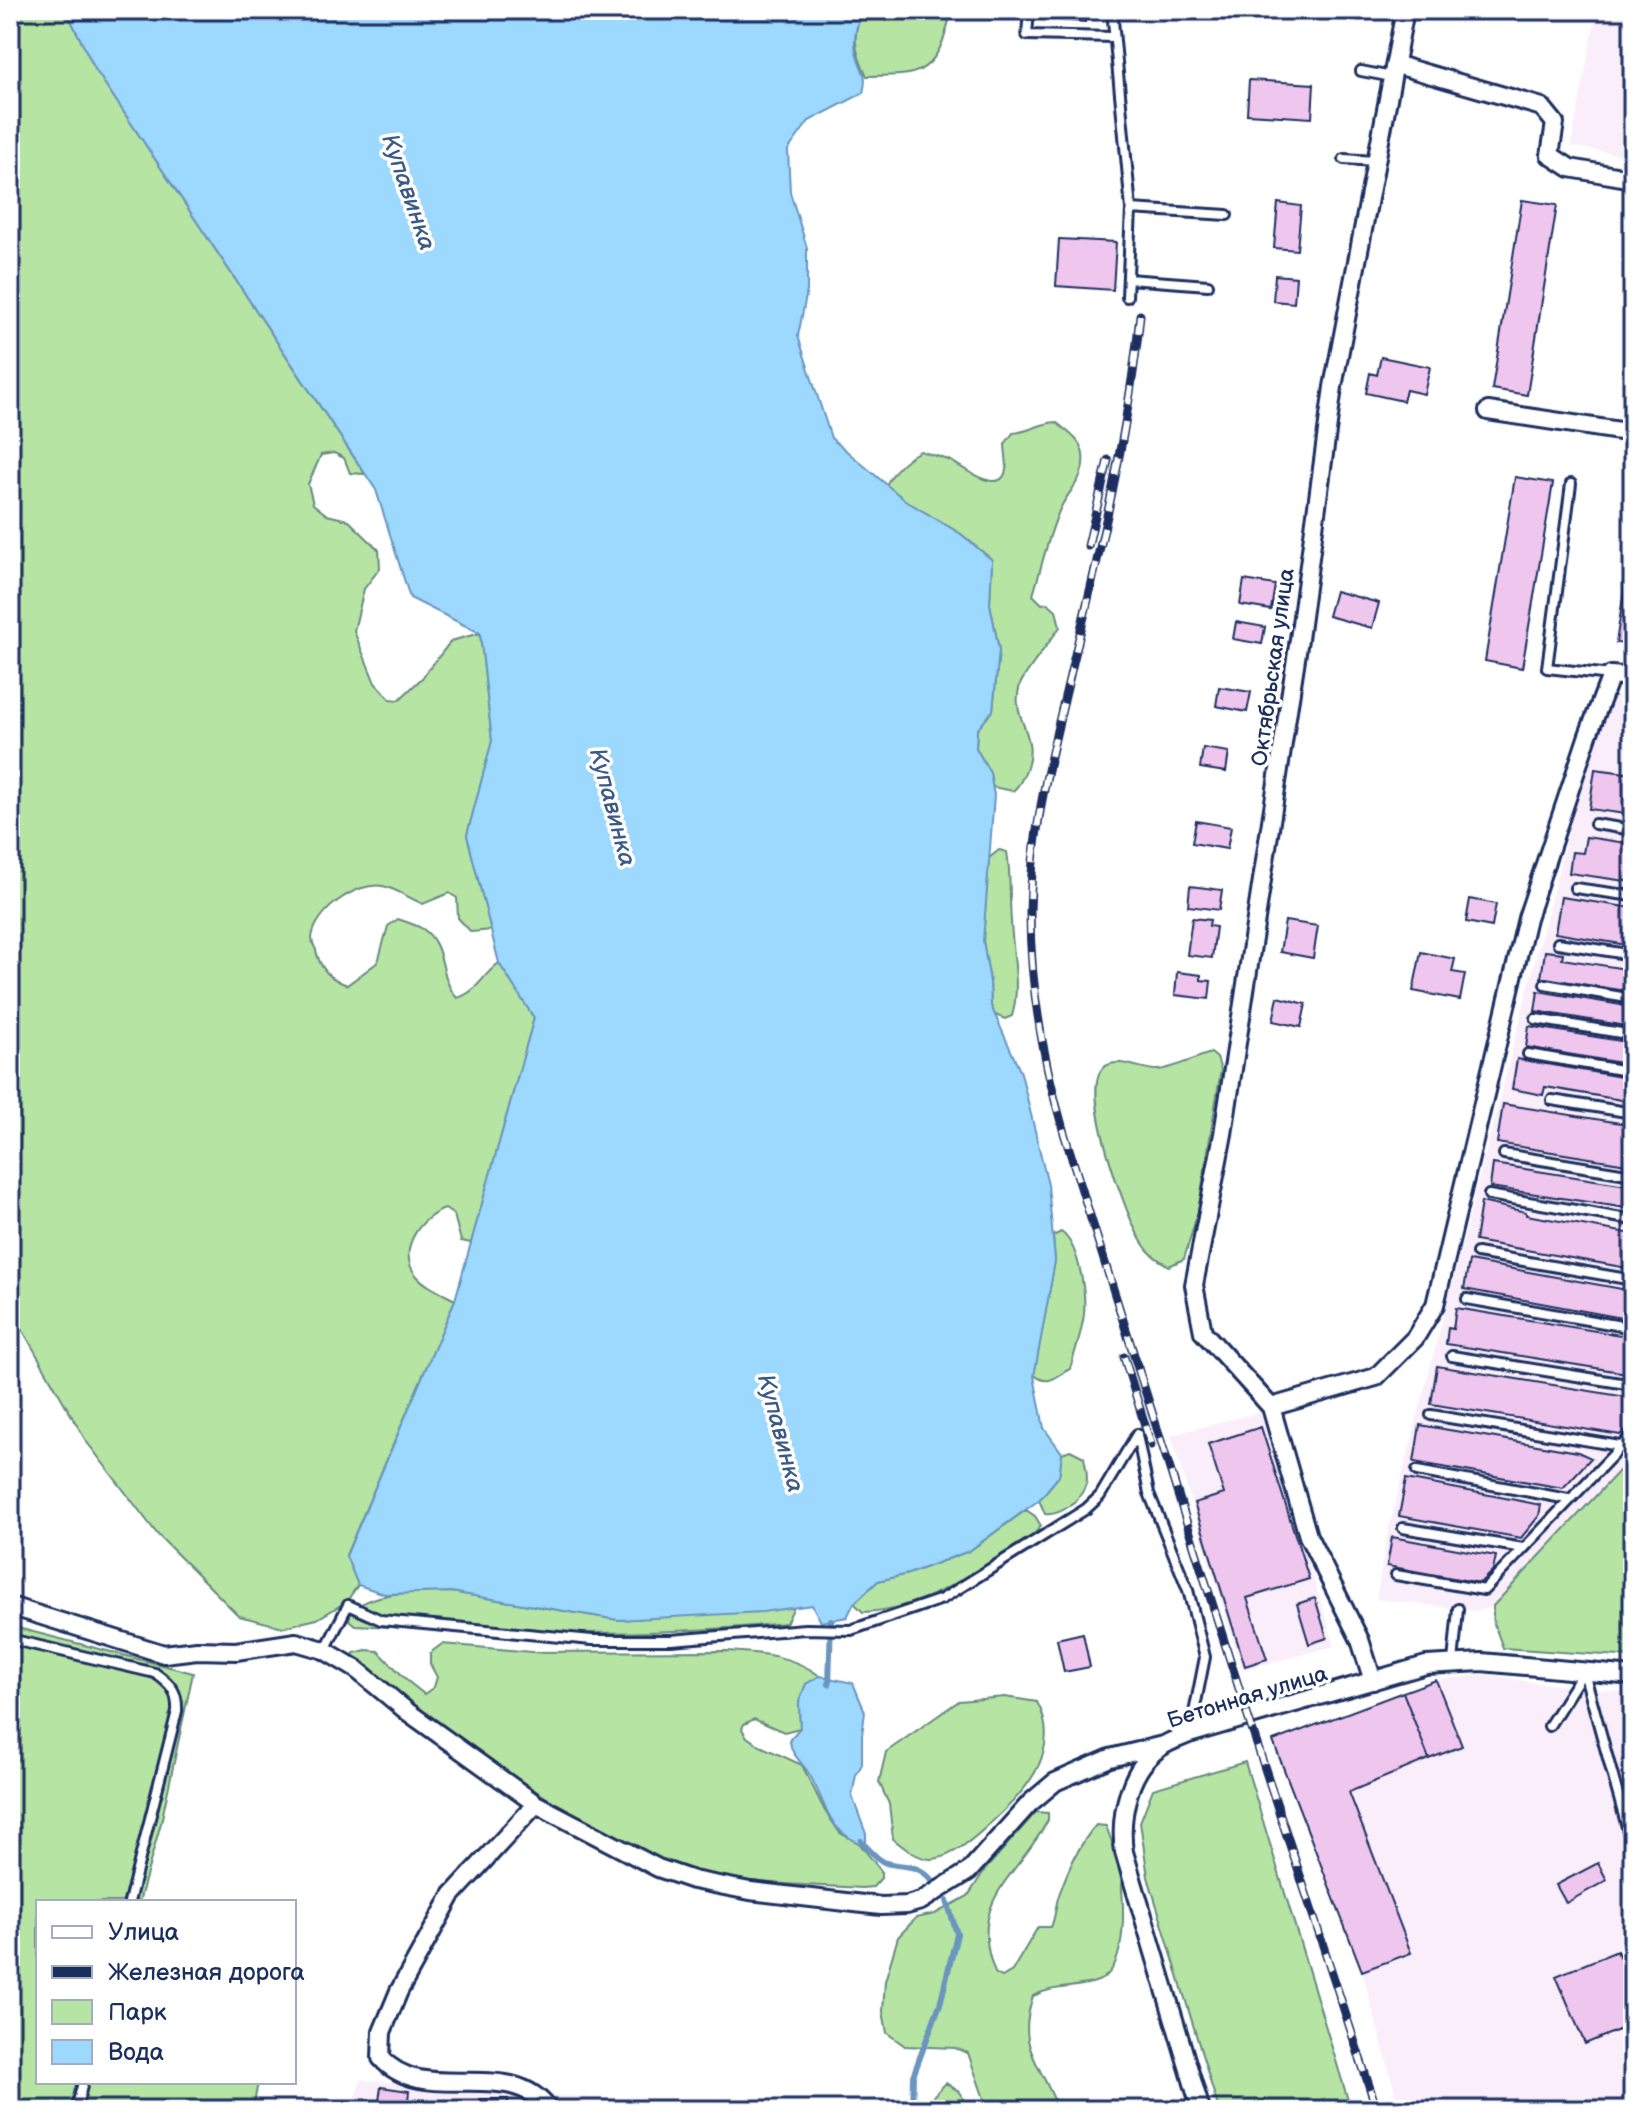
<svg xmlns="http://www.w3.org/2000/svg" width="1643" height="2120" font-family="'Balsamiq Sans',sans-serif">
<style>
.built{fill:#faeefa}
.green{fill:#b6e4a3;stroke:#688a80;stroke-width:2}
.water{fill:#9dd9fe;stroke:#6995be;stroke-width:2}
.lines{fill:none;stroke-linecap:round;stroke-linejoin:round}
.stream{stroke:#6995be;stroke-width:6}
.building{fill:#efc6ee;stroke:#1b2f5e;stroke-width:2}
.service-casing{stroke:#1b2f5e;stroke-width:14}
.minor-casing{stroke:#1b2f5e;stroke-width:22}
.service{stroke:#fff;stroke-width:8}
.minor{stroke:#fff;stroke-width:16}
.rail-casing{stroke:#1b2f5e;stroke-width:9}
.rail{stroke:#fff;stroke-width:6;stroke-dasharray:18;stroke-linecap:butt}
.labels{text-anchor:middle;stroke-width:7;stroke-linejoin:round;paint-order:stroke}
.street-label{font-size:22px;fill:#1b2f5e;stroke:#fff}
.water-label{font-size:24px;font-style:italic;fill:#3c5a86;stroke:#fff}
</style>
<rect width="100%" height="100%" fill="#fff"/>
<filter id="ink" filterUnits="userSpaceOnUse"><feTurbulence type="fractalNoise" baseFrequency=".0125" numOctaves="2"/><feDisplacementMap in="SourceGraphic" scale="16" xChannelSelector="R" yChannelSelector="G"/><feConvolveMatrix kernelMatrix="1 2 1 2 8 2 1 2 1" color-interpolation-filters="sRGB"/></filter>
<g filter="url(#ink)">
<!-- built -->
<path class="built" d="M1597 10H1633V157L1571 146Z
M1633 694V1456L1493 1606 1478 1611 1376 1599 1387 1535 1581 783 1609 696Z
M1260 1412 1335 1646 1242 1670 1171 1435Z
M1489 1674 1529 1682 1633 1693V2110H1400L1362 1971 1273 1741 1436 1680Z
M361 2080 659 2103 662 2110H350Z"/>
<!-- green -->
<path class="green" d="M10 10H66L95 69 365 474 350 473 344 458 334 453 321 455 308 484 313 504 327 515 348 520 379 550 380 568 364 589 354 631 375 683 390 699 399 700 423 677 451 641 480 633 492 741 467 835 491 930 471 932 458 918 457 898 449 893 423 904C411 899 396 889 383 886 357 881 315 911 312 938 312 942 314 946 316 950 320 969 329 978 347 985L378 962 388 926 398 919C406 922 416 925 423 929 447 946 438 977 457 998 478 992 482 975 499 963L534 1018 471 1243 461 1241 454 1215 445 1209C420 1217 396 1251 416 1275 425 1286 442 1293 455 1300L346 1555 358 1585 346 1602 317 1619 283 1627 239 1616 158 1535 86 1441 10 1308Z
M863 10H951C947 33 939 66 912 73 899 77 881 75 867 76 855 53 851 34 863 10Z
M1056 422C1066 431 1082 440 1083 455 1086 477 1071 488 1062 505 1050 527 1041 570 1033 595L1042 604 1048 603 1056 610 1060 627C1052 639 1023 675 1020 685 1009 719 1040 733 1026 770 1022 779 1020 785 1013 791L992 787 990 773 976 748 977 730 993 710 999 650 990 604 992 560 961 534 906 501 886 485C895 469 904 460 920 451 930 454 941 457 951 461 962 467 1001 497 1006 470 1008 463 1005 452 1005 444L1013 433C1029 432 1040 423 1056 422Z
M999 850 1007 852C1011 875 1009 898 1011 921 1012 951 1021 986 1012 1016L1005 1019 995 1015 991 1006 990 982 983 941 989 858Z
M1211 1053 1217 1058 1221 1070 1198 1212 1184 1259 1169 1266C1157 1259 1149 1254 1142 1242 1126 1217 1078 1087 1104 1067 1119 1056 1142 1071 1158 1070 1171 1069 1197 1057 1211 1053Z
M1061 1232C1079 1244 1086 1293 1084 1314 1082 1332 1075 1351 1070 1369 1055 1376 1050 1387 1034 1375L1055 1261 1053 1236Z
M1070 1450 1084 1457C1085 1465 1089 1476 1086 1484 1081 1500 1061 1516 1045 1514L1039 1500 1059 1476 1062 1453Z
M1633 1456V1657L1503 1648 1493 1621V1606Z
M1026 1510 1035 1516 1041 1526 1030 1539C980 1569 924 1610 863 1612L854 1603 878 1581 908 1574 969 1551Z
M451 1592 618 1620 794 1607 786 1623C642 1638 499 1634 355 1625L349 1620 351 1610C381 1589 416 1593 451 1592Z
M10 1626 193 1673 161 1823 139 1902H38V2082H258L253 2110H10Z
M442 1644 532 1652 727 1651C761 1653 792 1655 820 1676L806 1684 799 1702 800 1728 784 1732 754 1719 744 1724 742 1729 747 1737 760 1746 802 1765 825 1811 840 1833 859 1843 881 1871V1878L873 1887 861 1888C815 1885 767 1885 721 1877 683 1871 647 1854 613 1836 519 1788 438 1719 350 1662L354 1653 366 1650 378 1651 410 1683 424 1694 434 1687 437 1677 430 1664V1653Z
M1005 1697 1037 1702C1065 1754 1021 1796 985 1828 972 1840 950 1859 931 1859 918 1859 903 1847 893 1839L889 1804 879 1782 886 1752 959 1701Z
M1245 1762 1351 2110H1219L1148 1877 1140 1822 1153 1789Z
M1036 1812 1048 1813V1820C1018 1877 966 1899 995 1973L1002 1977 1012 1971 1038 1927H1051C1056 1916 1055 1906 1059 1895 1067 1872 1080 1843 1096 1825L1106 1826C1110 1837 1115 1849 1118 1861 1124 1889 1131 1969 1098 1981 1077 1989 1053 1985 1033 1996 1015 2050 1042 2063 1058 2110H988L968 2053 955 2048 905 2046 887 2033 883 2011 885 1981 898 1937 916 1918 935 1914 968 1896 984 1871Z
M946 2083 958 2091 972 2110H928L934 2095Z"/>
<!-- water -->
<path class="water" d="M66 10H863C857 23 852 41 857 55 862 74 868 72 863 93L809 121 788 150 790 192 807 248V291L798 336 831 438 906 501 961 534 992 560 990 604 999 650 993 710 977 730 976 748 990 773 994 795 983 941 990 982 991 1006 1021 1073 1048 1185 1055 1261 1034 1376 1044 1428 1062 1453 1059 1476 1039 1500 969 1551 908 1574 878 1581 854 1603 847 1617 821 1622 812 1605 762 1612 618 1620 451 1592 385 1594 358 1585 346 1556 455 1300 534 1018 499 963 467 835 492 741 480 633 410 598 376 490 95 69Z
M820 1676 853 1683 865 1712 862 1735V1764L856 1775 852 1796 866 1834V1845C826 1833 827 1803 808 1772 800 1760 790 1754 790 1739L800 1728 799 1702 806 1684Z"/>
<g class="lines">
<!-- stream -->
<path class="stream" d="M829 1684 831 1620
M861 1841C868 1848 877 1860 886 1863 906 1868 919 1863 933 1882
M912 2110 913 2076 940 2004 957 1934 947 1901"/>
</g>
<!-- building -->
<path class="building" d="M1044 10H1086L1085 22 1044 19Z
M1249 80 1314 84 1312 118 1247 114Z
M1522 200 1557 205 1527 395 1492 389Z
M1278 203 1301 206 1297 250 1274 248Z
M1059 239 1116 242 1113 290 1056 286Z
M1275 275 1296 277 1294 303 1273 301Z
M1381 357 1430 367 1424 394 1406 390 1403 401 1366 393 1370 373 1377 375Z
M1515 477 1553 483 1522 668 1485 661Z
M1633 532V645L1616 643Z
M1244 580 1275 585 1271 610 1240 605Z
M1335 591 1379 603 1372 628 1328 616Z
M1236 622 1265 627 1262 644 1233 639Z
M1219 687 1251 692 1247 712 1216 706Z
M1203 748 1229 752 1226 772 1200 768Z
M1595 769 1633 774V815L1589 809Z
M1196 821 1231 827 1227 849 1192 843Z
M1586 837 1633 844V882L1569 873 1572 852 1583 853Z
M1190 886 1222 890 1219 910 1188 906Z
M1561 897 1633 908V946L1555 933Z
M1470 899 1496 904 1492 927 1466 922Z
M1192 918 1210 920 1209 926 1216 927 1212 958 1187 955Z
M1285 921 1318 926 1313 958 1280 952Z
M1545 951 1563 953 1562 959 1633 970V992L1541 978Z
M1421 952 1455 959 1452 972 1465 974 1460 1000 1413 991Z
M1177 972 1201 975V980L1211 981 1209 999 1175 995Z
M1538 991 1633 1007V1027L1535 1011Z
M1278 997 1306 1004 1301 1027 1273 1021Z
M1529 1026 1633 1043V1065L1526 1047Z
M1517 1059 1633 1079V1102L1545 1087 1543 1095 1512 1089Z
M1503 1104 1633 1125V1165L1497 1143Z
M1493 1164 1633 1186V1209L1490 1187Z
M1481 1202 1526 1212V1215L1633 1234V1269L1475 1241Z
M1469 1261 1633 1291V1320L1464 1289Z
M1456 1308 1633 1337V1374L1446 1344 1448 1328 1453 1329Z
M1437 1366 1633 1398V1423L1620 1435 1431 1404Z
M1420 1425 1578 1452 1591 1458 1563 1488 1414 1462Z
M1261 1427 1309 1579 1247 1598 1267 1659 1245 1666 1194 1503 1224 1494 1208 1444Z
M1406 1479 1541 1505 1539 1516 1521 1538 1399 1516Z
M1392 1537 1496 1556 1493 1570 1480 1583 1387 1566Z
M1315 1598 1327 1638 1309 1644 1297 1604Z
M1083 1633 1090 1667 1064 1672 1057 1639Z
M1436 1680 1462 1746 1429 1759 1403 1692Z
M1403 1692 1429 1759 1349 1792 1411 1953 1362 1971 1273 1741Z
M1598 1863 1607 1880 1566 1903 1556 1885Z
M1617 1951 1622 1963 1632 1959 1633 1962V2024L1585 2044 1556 1976Z
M381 2087 409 2091 407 2110 378 2108Z
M480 2099H508V2110H481Z"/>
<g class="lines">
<defs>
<path id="service" d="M1029 10 1027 35 1113 37
M1112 10 1131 209 1127 297
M1361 71 1392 77
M1344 159 1375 161
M1131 209 1227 215
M1128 279 1208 285
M1571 484 1547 668 1611 675
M1595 824 1633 830
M1575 888 1633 896
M1558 943 1633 955
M1545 984 1633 999
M1536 1019 1633 1035
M1528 1054 1633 1072
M1552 1100 1633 1113
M1504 1154 1633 1175
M1489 1195 1633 1220
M1477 1253 1633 1280
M1467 1299 1633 1328
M1452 1356 1633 1385
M1431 1415 1620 1446
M1137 1435 1149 1493 1188 1590 1205 1657 1190 1733
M1417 1471 1568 1499
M1403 1528 1523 1548
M1396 1575 1484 1590 1633 1434
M10 1639 155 1673C171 1684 178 1692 177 1711L129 1902
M325 1650 348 1605 381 1620 592 1640H671L805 1629 851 1630 942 1599 1086 1509 1100 1496 1137 1434
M1453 1662 1458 1609
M1584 1672 1633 1849
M1549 1726 1583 1672
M76 2110 83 2082"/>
<path id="minor" d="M1405 10 1333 387 1299 639 1223 1134 1194 1285 1203 1332 1271 1407 1376 1377 1415 1338 1435 1305 1527 918 1588 735 1611 675 1633 677
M1397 65 1542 107 1555 123 1550 155 1570 168 1633 179
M1488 411 1633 433
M1271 1407 1308 1536 1360 1640 1373 1681
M10 1606 164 1654 197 1650 236 1651 296 1642 324 1650 356 1669 408 1712 536 1804 658 1868 693 1880 750 1891 881 1906 907 1905 921 1901 969 1871 1030 1803 1055 1782 1110 1758 1163 1745
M536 1804 452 1895 399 1991 382 2032 381 2058C425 2108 510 2054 549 2110
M1201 2110 1124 1852C1119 1815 1129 1764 1166 1744 1173 1740 1182 1737 1189 1734L1426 1665 1482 1662 1633 1676"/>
</defs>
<!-- service casing -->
<use href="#service" class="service-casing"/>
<!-- minor casing -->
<use href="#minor" class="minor-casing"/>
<!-- service -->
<use href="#service" class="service"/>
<!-- minor -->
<use href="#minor" class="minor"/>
<defs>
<path id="rail" d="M1140 315C1128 435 1100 550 1072 667 1053 748 1031 828 1030 912 1030 987 1043 1061 1064 1133L1248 1717 1377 2110
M1088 546 1108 460
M1124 1357 1151 1445"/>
</defs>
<!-- rail casing -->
<use href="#rail" class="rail-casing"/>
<!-- rail -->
<use href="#rail" class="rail"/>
</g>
</g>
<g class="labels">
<!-- street labels -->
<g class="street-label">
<text transform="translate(1272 667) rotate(-82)" y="8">Октябрьская улица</text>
<text transform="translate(1247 1696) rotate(-17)" y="8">Бетонная улица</text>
</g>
<!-- water labels -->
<g class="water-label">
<text transform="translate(409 192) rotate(71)" y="8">Купавинка</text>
<text transform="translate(613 807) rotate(75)" y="8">Купавинка</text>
<text transform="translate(781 1433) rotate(75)" y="8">Купавинка</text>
</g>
</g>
<!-- margin -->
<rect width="1643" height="2120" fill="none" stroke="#fff" stroke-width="40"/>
<rect x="20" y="20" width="1603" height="2080" fill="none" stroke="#1b2f5e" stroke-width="3" filter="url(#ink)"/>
<!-- legend -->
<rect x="36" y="1900" width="260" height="184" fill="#ffffff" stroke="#a4acbf" stroke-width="2"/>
<rect x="52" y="1926" width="40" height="12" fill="#ffffff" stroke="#a4acbf" stroke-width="2"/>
<text x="108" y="1940" font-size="24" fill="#1b2f5e">Улица</text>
<rect x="52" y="1966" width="40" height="12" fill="#1b2f5e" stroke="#a4acbf" stroke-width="2"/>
<text x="108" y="1980" font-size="24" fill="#1b2f5e">Железная дорога</text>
<rect x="52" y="2000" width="40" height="24" fill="#b6e4a3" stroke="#a4acbf" stroke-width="2"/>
<text x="108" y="2020" font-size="24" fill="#1b2f5e">Парк</text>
<rect x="52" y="2040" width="40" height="24" fill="#9dd9fe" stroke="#a4acbf" stroke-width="2"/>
<text x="108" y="2060" font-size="24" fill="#1b2f5e">Вода</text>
</svg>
